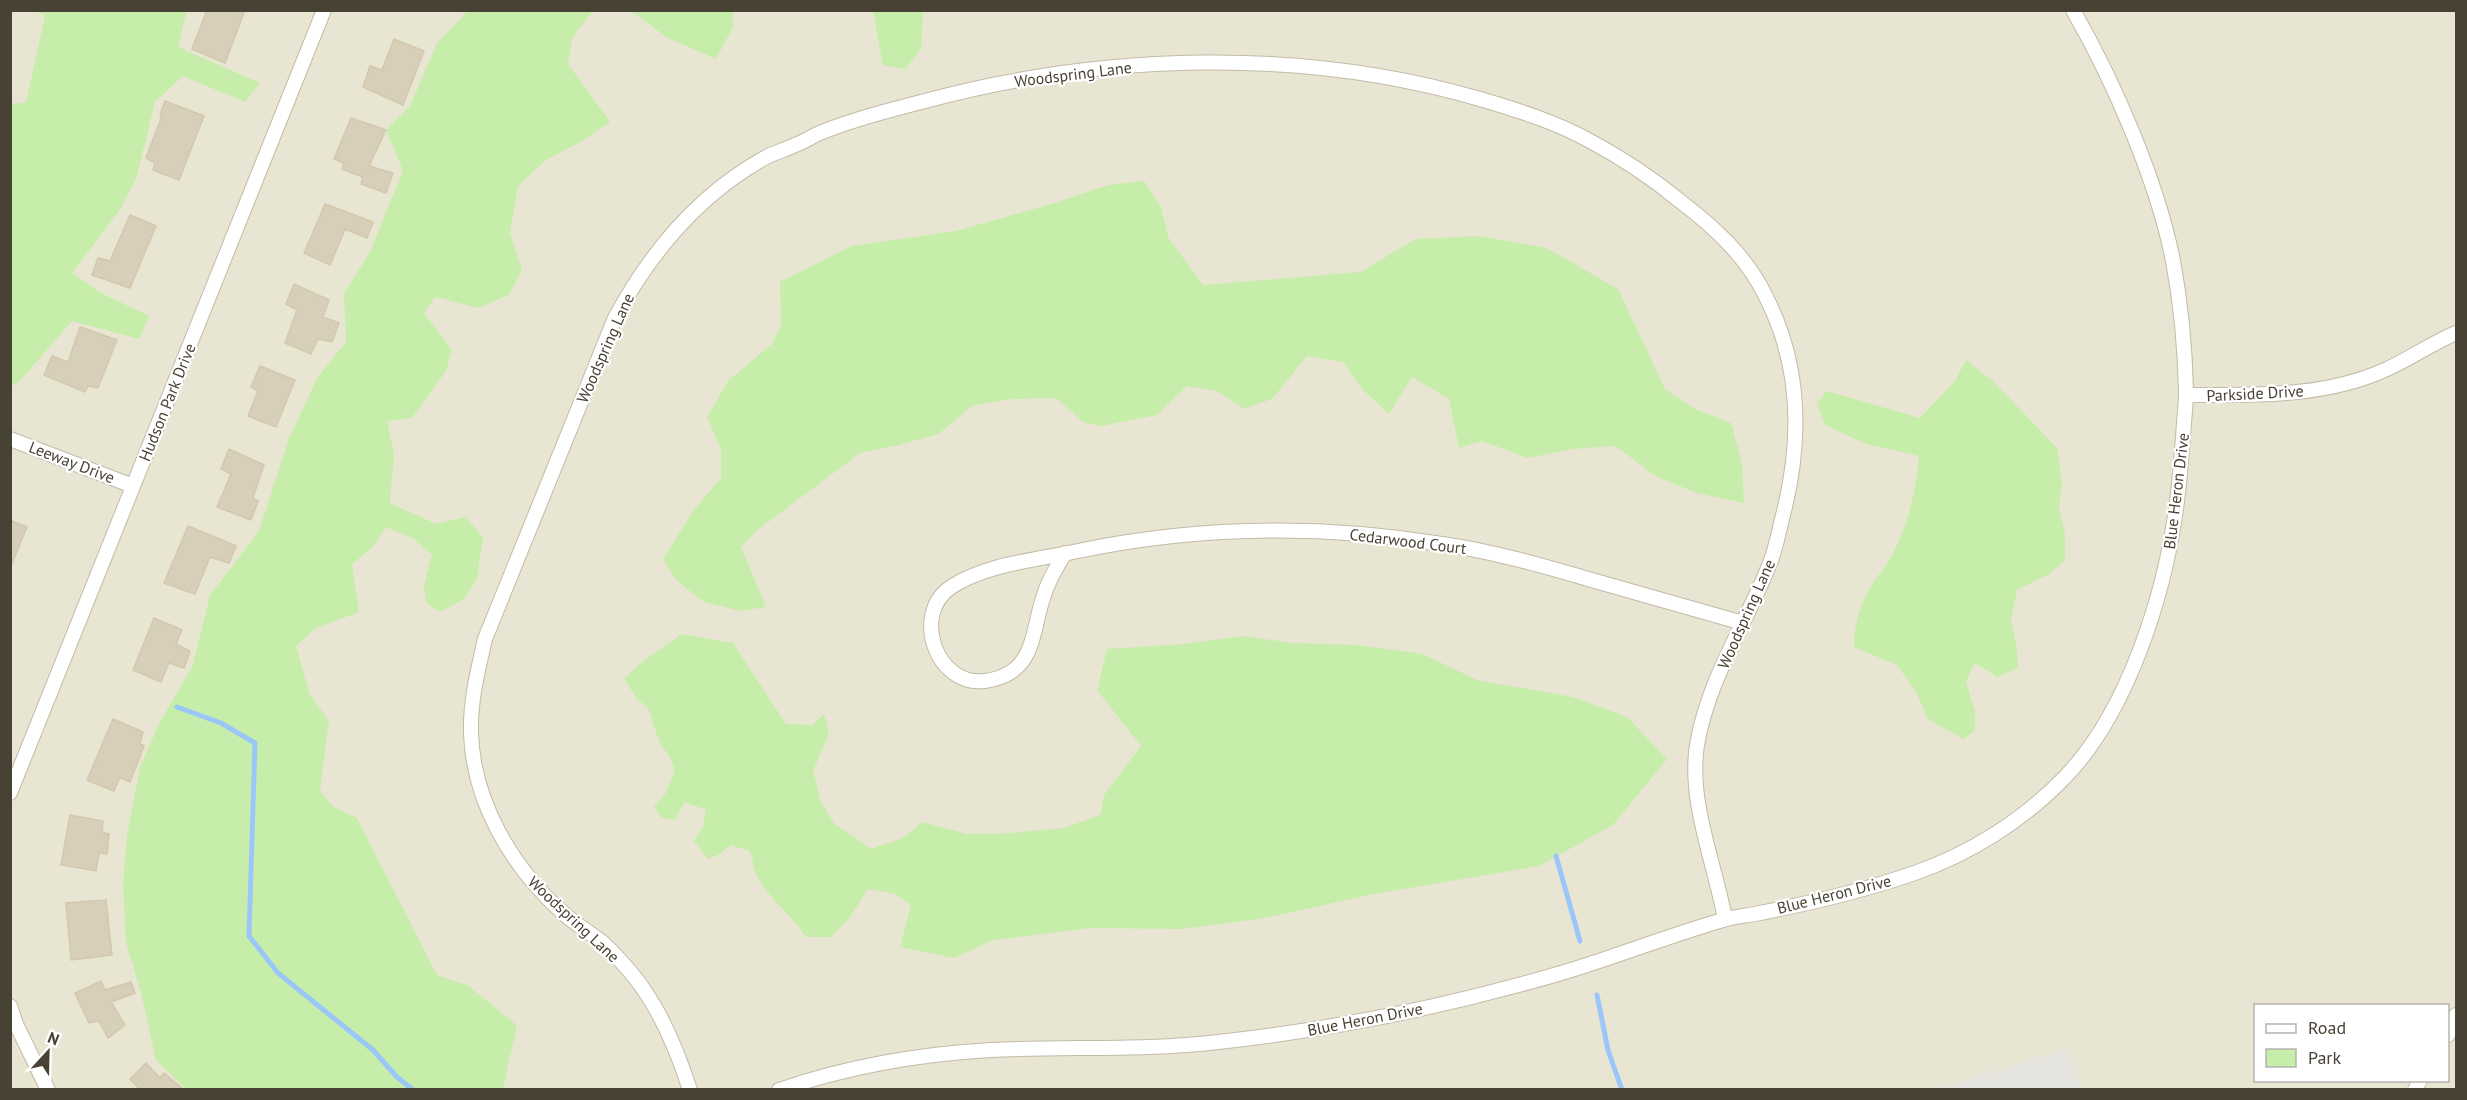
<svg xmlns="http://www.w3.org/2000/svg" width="2467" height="1100" font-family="'PT Sans',sans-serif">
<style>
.residential{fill:#e9e5d3;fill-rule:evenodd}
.green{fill:#c7edaa}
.parking{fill:#e5e3de}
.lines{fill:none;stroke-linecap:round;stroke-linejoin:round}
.stream{stroke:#9bc7f8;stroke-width:5}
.building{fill:#d7cfba;stroke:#d3c8ac;stroke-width:1.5}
.minor-casing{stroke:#c1bba7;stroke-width:16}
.minor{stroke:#fff;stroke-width:14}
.labels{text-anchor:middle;stroke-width:4.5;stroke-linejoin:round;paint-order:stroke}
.street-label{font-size:16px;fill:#484234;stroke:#fff}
</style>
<rect width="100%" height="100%" fill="#f4f2e5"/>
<!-- residential -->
<path class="residential" d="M10 11H2456V1089H11ZM2256 1006H2448V1080H2256Z"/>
<!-- green -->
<path class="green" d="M37 11H187L178 47 260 83 245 102 183 76 155 102 136 179 121 208 72 273 101 293 149 316 139 339 72 321 19 382 11 386V104L26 102 45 16Z
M468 11H593L573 36 568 64 610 122 579 143 546 160 518 186 510 233 522 270 509 295 478 308 435 297 424 313 452 350 446 371 412 418 387 421 394 455 390 503 436 524 465 517 483 537 477 578 465 598 441 612 426 603 424 585 432 555 414 539 386 527 373 547 352 564 359 612 316 628 296 646 309 693 329 721 320 790 333 807 357 818 437 975 467 985 517 1025 503 1089H186L156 1060 141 993 126 942 123 884 127 836 140 767 159 724 193 665 210 595 259 531 288 441 317 378 346 342 344 293 370 252 403 171 386 130 410 106 437 43Z
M631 11H733V27L716 59 668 38Z
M873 11H923L921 49 905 69 883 65Z
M1144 181 1161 207 1168 237 1203 285 1361 272 1415 239 1478 236 1547 248 1618 289 1665 389 1695 409 1731 423 1742 462 1744 503 1697 493 1657 477 1615 446 1573 449 1528 458 1482 441 1459 448 1449 399 1412 377 1389 414 1362 389 1343 362 1307 356 1272 399 1244 409 1217 391 1187 386 1157 415 1102 426 1083 422 1056 398 1012 399 974 405 938 434 899 445 860 453 755 532 741 547 766 607 741 611 704 602 677 581 663 559 694 510 721 478V449L707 417 729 380 772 344 781 324 780 282 851 246 956 231 1055 203 1108 185Z
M1966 360 1993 381 2057 448 2062 482 2059 507 2065 533V561L2049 574 2017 590 2011 619 2017 651 2018 668 1997 677 1975 663 1966 681 1975 712V731L1963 739 1928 719 1916 692 1897 665 1854 647C1853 626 1862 599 1874 581 1877 576 1882 572 1885 567 1906 535 1916 494 1919 456L1866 444 1825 425 1817 404 1827 391 1920 418 1955 381Z
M681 634 733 643 786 724 812 725 824 714 829 734 813 771 821 802 834 823 871 849 903 838 922 822 967 834 1011 833 1064 828 1100 815 1104 795 1141 746 1097 690 1107 649 1184 644 1243 636 1293 643 1357 645 1423 654 1477 680 1573 697 1627 717 1667 759 1613 825 1539 866 1374 894 1265 918 1183 929 1090 928 993 940 954 958 900 947 911 905 895 894 868 889 850 917 831 937H806C793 916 771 901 758 878 754 871 753 860 750 851L731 845 718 855 708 859 694 841 703 826 706 810 684 802 675 820 662 818 654 806 665 794 675 771 670 757 660 744 648 708 637 699 624 679C640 660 662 650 681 634Z"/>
<!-- parking -->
<path class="parking" d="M2068 1048 2082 1089H1938Z"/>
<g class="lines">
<!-- stream -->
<path class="stream" d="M177 707 221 723 255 743 249 936 278 973 373 1050 396 1076 413 1090
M1556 856 1580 941
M1597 995 1608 1050 1622 1090"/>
</g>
<!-- building -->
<path class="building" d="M207 10H245L225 63 192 49Z
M394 39 424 51 403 105 363 87 370 66 382 70Z
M165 101 204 116 179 180 153 170 155 163 146 158 162 116 160 115Z
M351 118 386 130 369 166 393 173 386 193 361 184 363 177 342 169 344 163 334 159Z
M325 204 373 222 367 238 345 229 330 265 304 253Z
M130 215 156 226 130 288 92 275 98 258 110 261Z
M294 284 329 300 323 317 339 323 332 342 318 339 311 354 285 343 297 310 286 304Z
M80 327 117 340 98 388 88 386 85 392 44 375 52 356 68 362Z
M260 366 295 380 276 427 248 416 258 391 251 387Z
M229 449 264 465 253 498 258 501 251 520 217 507 231 474 221 469Z
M10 520 27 527 11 566H10Z
M188 526 236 546 229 563 210 557 195 594 164 583Z
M154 618 182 630 176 644 190 651 184 668 169 663 161 682 133 670Z
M113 719 143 732 140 743 144 746 130 782 120 777 114 791 87 780Z
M70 815 103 821 102 832 109 834 107 854 99 853 96 871 61 865Z
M106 900 112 955 71 960 66 903Z
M101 981 105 990 131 982 135 993 111 1002 125 1025 108 1038 99 1021 89 1023 75 993Z
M146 1063 160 1078 164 1073 183 1089H140L130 1079Z"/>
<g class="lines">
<defs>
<path id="minor" d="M2186 395C2254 395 2324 398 2387 369 2411 358 2432 343 2456 333
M10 439 133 486
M1065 553C1056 568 1048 581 1043 598 1031 635 1035 674 985 681 936 687 911 614 951 587 984 565 1034 560 1073 552 1195 526 1319 524 1442 544 1491 551 1540 565 1588 579 1639 593 1691 608 1743 623
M10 793 324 10
M10 1006 16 1024 48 1090
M2448 1035 2456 1015
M690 1090C679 1056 665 1020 644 990 635 976 615 954 602 942 589 932 574 923 562 912 512 867 473 802 471 733 470 701 478 670 485 639L615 318C651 251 700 193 768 156 777 152 787 149 795 145 804 142 812 136 822 132 855 119 890 110 925 101 1103 53 1302 47 1480 99 1517 110 1556 122 1590 141 1622 158 1652 178 1680 201 1714 227 1746 256 1765 295 1801 364 1802 441 1783 515 1779 531 1776 548 1770 563 1746 624 1708 679 1697 745 1688 801 1715 864 1725 919
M779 1090C846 1067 920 1054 991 1050 1067 1046 1143 1051 1218 1042 1337 1029 1454 1005 1568 971 1620 955 1671 935 1723 920 1733 917 1744 916 1755 914 1807 904 1862 891 1912 874 1970 854 2024 820 2066 776 2128 711 2164 596 2176 509 2180 480 2182 452 2184 423 2185 412 2186 401 2186 391 2185 347 2181 304 2173 261 2157 180 2114 82 2073 10
M2415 1090 2420 1080"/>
</defs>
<!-- minor casing -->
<use href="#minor" class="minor-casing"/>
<!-- minor -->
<use href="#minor" class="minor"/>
</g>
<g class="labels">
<!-- street labels -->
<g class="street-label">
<text transform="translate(1073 74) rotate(-7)" y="6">Woodspring Lane</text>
<text transform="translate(605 348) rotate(-66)" y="6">Woodspring Lane</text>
<text transform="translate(2255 393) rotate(-3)" y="6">Parkside Drive</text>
<text transform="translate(167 402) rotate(-68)" y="6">Hudson Park Drive</text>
<text transform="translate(72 462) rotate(21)" y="6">Leeway Drive</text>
<text transform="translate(2176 491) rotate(-83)" y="6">Blue Heron Drive</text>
<text transform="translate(1408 541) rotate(7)" y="6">Cedarwood Court</text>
<text transform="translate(1746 614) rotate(-66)" y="6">Woodspring Lane</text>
<text transform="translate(1834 894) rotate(-14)" y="6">Blue Heron Drive</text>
<text transform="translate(574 919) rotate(43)" y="6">Woodspring Lane</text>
<text transform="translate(1365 1019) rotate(-11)" y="6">Blue Heron Drive</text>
</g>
</g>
<!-- border -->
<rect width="2467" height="1100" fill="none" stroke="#484234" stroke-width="24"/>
<!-- legend -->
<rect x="2254" y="1004" width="195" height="78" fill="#ffffff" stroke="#b6b3ae" stroke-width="1.5"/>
<rect x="2266" y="1024" width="30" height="9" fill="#ffffff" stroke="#b6b3ae" stroke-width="1.5"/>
<text x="2308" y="1034" font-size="18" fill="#484234">Road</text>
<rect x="2266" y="1049" width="30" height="18" fill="#c7edaa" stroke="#b6b3ae" stroke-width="1.5"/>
<text x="2308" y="1064" font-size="18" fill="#484234">Park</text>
<!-- north arrow -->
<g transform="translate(48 1052) rotate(22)" stroke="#ffffff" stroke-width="4.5" paint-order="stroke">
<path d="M0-4.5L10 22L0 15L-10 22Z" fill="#484234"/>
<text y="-9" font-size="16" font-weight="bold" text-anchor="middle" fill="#484234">N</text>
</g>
</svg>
